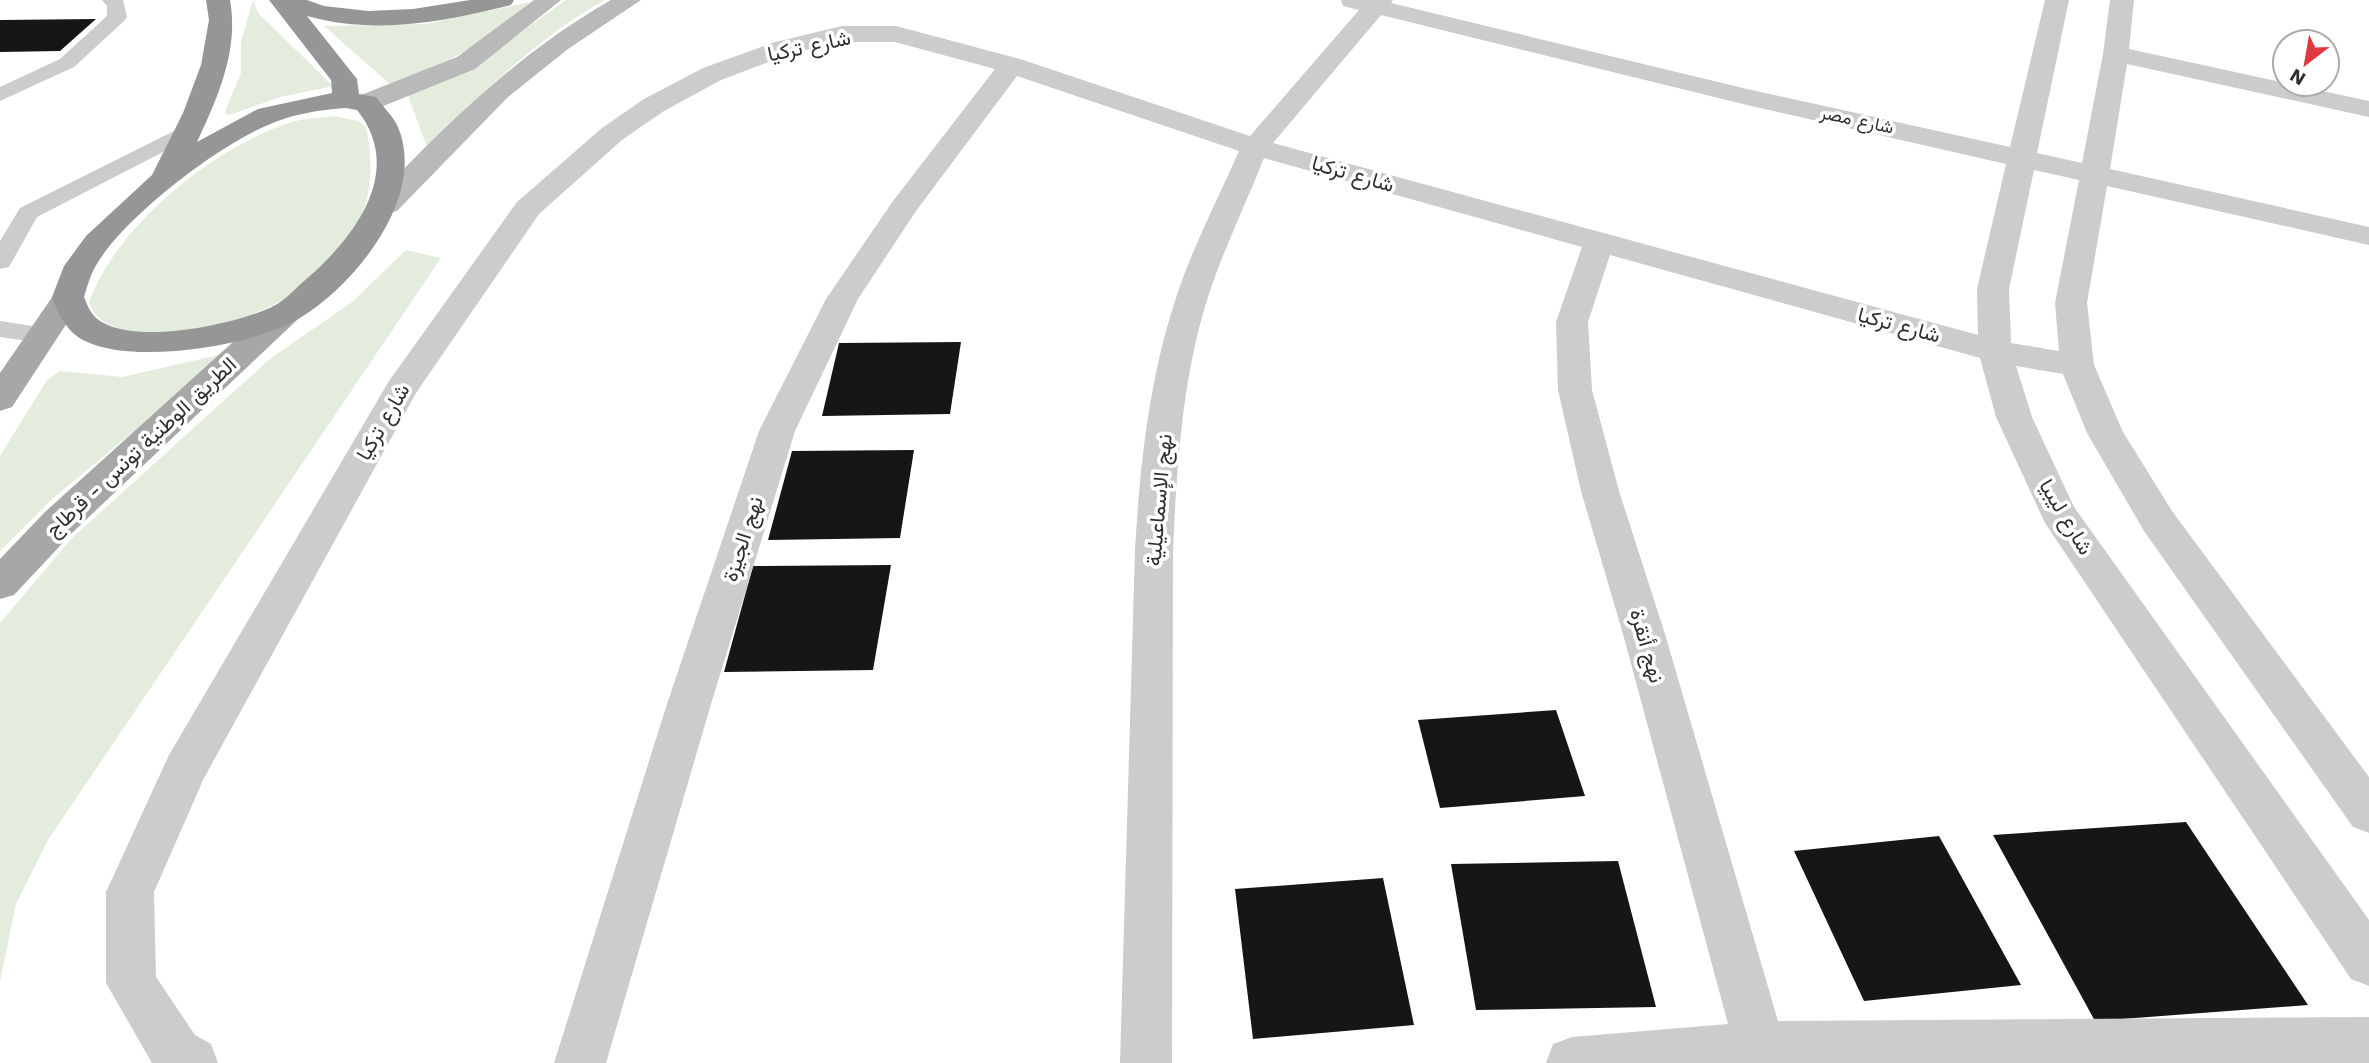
<svg xmlns="http://www.w3.org/2000/svg" width="2369" height="1063" font-family="'Work Sans',Vazirmatn,sans-serif">
<style>
.green{fill:#e4ecdd}
.building{fill:#161616}
.lines{fill:none;stroke-linecap:round;stroke-linejoin:round}
.lane{fill:#ccc;fill-rule:evenodd}
.street{fill:#ccc;fill-rule:evenodd}
.secondary{fill:#b9b9b9;fill-rule:evenodd}
.primary{fill:#a7a7a7;fill-rule:evenodd}
.highway{fill:#969696;fill-rule:evenodd}
.labels{text-anchor:middle;stroke-width:7;stroke-linejoin:round;paint-order:stroke}
.far-street-label{font-size:18px;fill:#2f2f2f;stroke:#fff}
.street-label{font-size:21px;fill:#2f2f2f;stroke:#fff}
</style>
<rect width="100%" height="100%" fill="#fff"/>
<!-- green -->
<path class="green" d="M253 0 258 13 333 86 280 97 229 115 226 114V109L241 73V42Z
M566 0H605C541 35 479 95 427 147L407 93 466 71Z
M530 2C481 43 452 63 391 85L324 26 426 24Z
M334 116 358 121 366 127C374 165 373 206 348 239 335 257 313 279 295 292 257 321 136 355 97 316 94 313 91 306 89 302 117 226 210 150 286 124 302 118 318 118 334 116Z
M406 250 441 258 48 840 16 904 0 982V623L72 538 271 358 351 303Z
M219 355 225 356 52 499 0 551V456L47 380 60 371 122 377Z"/>
<!-- building -->
<path class="building" d="M96 19 60 51 0 52V20Z
M961 342 950 414 822 416 839 343Z
M914 450 900 538 768 540 792 451Z
M891 565 873 670 724 672 753 566Z
M1556 710 1585 796 1440 808 1418 720Z
M2186 822 2308 1005 2095 1021 1993 835Z
M1939 836 2021 985 1864 1001 1794 851Z
M1618 861 1656 1007 1476 1010 1451 864Z
M1383 878 1414 1025 1253 1039 1235 889Z"/>
<g class="lines">
<!-- lane -->
<path class="lane" d="M102 0H123L127 17 124 21 74 67 0 101V87L60 59 107 16V6Z
M188 124 196 125 199 130 196 135 37 217 9 267 0 269V241L20 208Z
M0 321 52 329 56 335 52 341 43 343 0 337Z"/>
<!-- street -->
<path class="street" d="M1341 0H1393L1391 3 1747 89 2010 147 2045 0H2069L2037 153 2082 163 2103 54 2110 0H2134L2129 49 2369 101V117L2127 64 2110 169 2369 227V245L2107 186 2087 303 2094 365 2123 432 2172 511 2369 777V833L2353 827 2144 531 2087 433 2063 374 2016 366 2032 417 2074 507 2369 920V986L2351 979 2045 523 1996 417 1980 358 1610 255 1588 322 1592 390 1619 491 1665 634 1778 1021 2369 1017V1063H1546L1553 1044 1572 1037 1728 1024 1623 634 1581 491 1558 390 1556 322 1582 247 1264 158C1246 204 1223 250 1208 297 1182 378 1177 466 1173 550L1172 1063H1120L1135 550C1140 465 1149 379 1176 298 1192 248 1218 199 1239 151L1017 76 916 211 858 299 795 431 711 704 606 1063H554L667 704 759 431 826 299 893 201 995 69 895 42H842L792 53 721 80 664 111 622 140 539 214 416 393 204 778 154 892 156 977 195 1035 211 1044 218 1063H152L106 983V892L169 755 389 381 517 202 602 128 644 99 703 68 775 42 842 26H896L1020 59 1250 136 1359 10 1343 6ZM1381 15 1747 105 2006 164 1977 289 1978 335 1273 143ZM2034 170 2079 180 2055 303 2059 351 2011 343 2009 289Z"/>
<!-- secondary -->
<path class="secondary" d="M534 0H561L475 69 376 109H356L352 103 356 97 457 57Z
M611 0H641L568 49 508 97 397 211 386 214 375 211 371 205 375 199C447 123 520 52 611 0Z"/>
<!-- primary -->
<path class="primary" d="M68 287 79 290 84 297 12 407 0 411V373L57 290Z
M285 303 297 306 301 313 297 320 73 532 14 595 0 599V559L45 512 273 306Z"/>
<!-- highway -->
<path class="highway" d="M206 0H230C239 50 218 97 197 142L258 109 332 93 331 80 269 0H307L324 6 368 11 413 9 470 0H514L511 5C443 22 375 35 307 16L357 79 359 94 376 97C383 107 393 116 398 127 427 196 356 284 300 318 255 346 124 368 78 337 65 328 57 311 52 297L64 266 86 236 152 175 183 113 201 65 209 20ZM346 108 357 110C407 172 352 241 303 282 294 290 285 300 274 306 236 324 140 345 102 322 92 317 88 307 84 297 87 287 90 276 95 267 123 218 216 147 268 125 292 114 319 110 346 108Z"/>
</g>
<g class="labels">
<!-- far-street labels -->
<g class="far-street-label">
<text transform="translate(1857 120) rotate(12)" y="6">شارع مصر</text>
</g>
<!-- street labels -->
<g class="street-label">
<text transform="translate(809 46) rotate(-12)" y="7">شارع تركيا</text>
<text transform="translate(1353 174) rotate(16)" y="7">شارع تركيا</text>
<text transform="translate(1899 325) rotate(15)" y="7">شارع تركيا</text>
<text transform="translate(383 422) rotate(-60)" y="7">شارع تركيا</text>
<text transform="translate(141 447) rotate(-43)" y="7">الطريق الوطنية تونس - قرطاج</text>
<text transform="translate(1159 500) rotate(-85)" y="7">نهج الإسماعيلية</text>
<text transform="translate(2066 517) rotate(59)" y="7">شارع ليبيا</text>
<text transform="translate(743 539) rotate(-72)" y="7">نهج الجيزة</text>
<text transform="translate(1647 646) rotate(74)" y="7">نهج أنقرة</text>
</g>
</g>
<!-- north arrow -->
<g transform="translate(2306 63) rotate(211)"><circle r="33" fill="#ffffff" stroke="#acacac" stroke-width="2"/>
<path d="M0-5L12 26L0 18L-12 26Z" fill="#de393f"/>
<text y="-10" font-size="19" font-weight="bold" text-anchor="middle" fill="#2f2f2f">N</text>
</g>
</svg>
